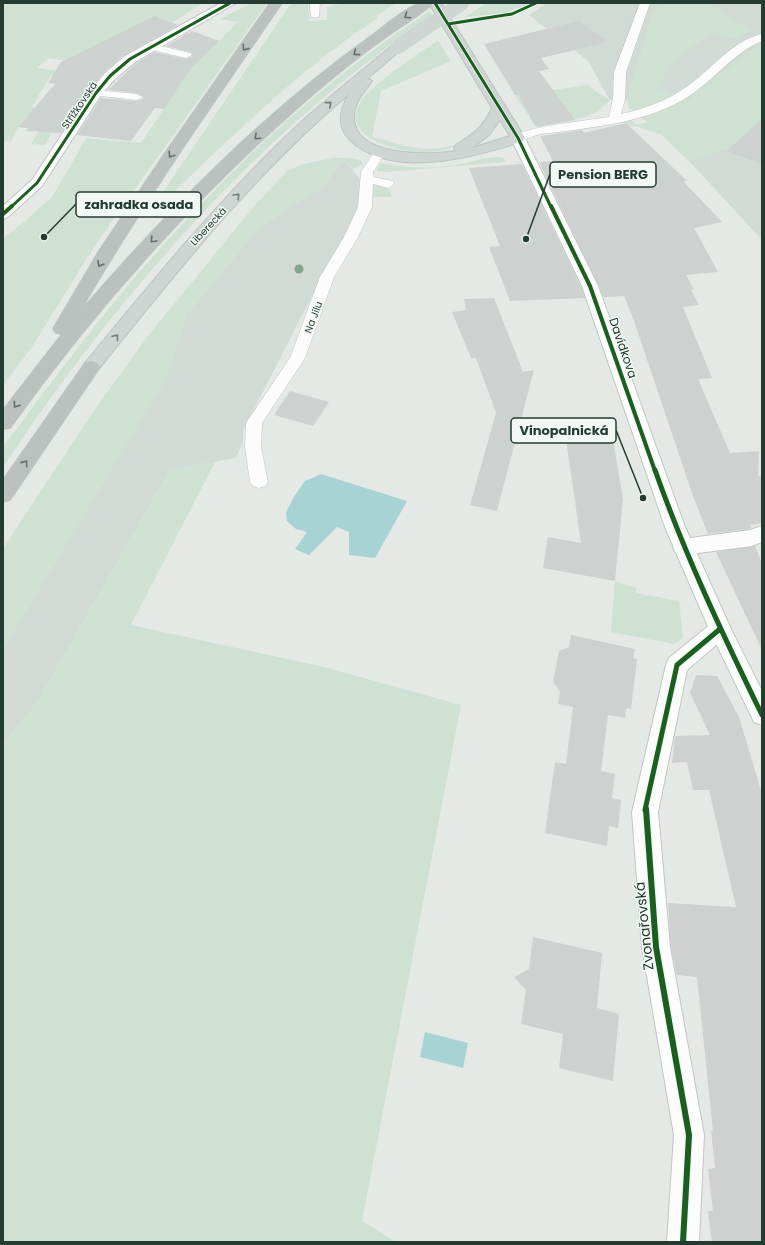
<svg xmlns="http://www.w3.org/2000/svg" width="765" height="1245" font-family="Poppins,sans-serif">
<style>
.built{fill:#d2dad6}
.green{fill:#cee1d2;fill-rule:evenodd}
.water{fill:#a8d3d4}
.building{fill:#cdd1cf}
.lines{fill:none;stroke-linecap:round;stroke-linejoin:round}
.lane-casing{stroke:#c1c6c3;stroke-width:1}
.street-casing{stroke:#c1c6c3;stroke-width:2}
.secondary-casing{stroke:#c0c6c3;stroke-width:2}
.primary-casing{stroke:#bdc5c1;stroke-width:2}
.highway-casing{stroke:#bdc5c1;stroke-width:2}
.lane{fill:#fbfcfb;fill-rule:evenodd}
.street{fill:#fbfcfb;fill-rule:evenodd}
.secondary{fill:#fbfcfb;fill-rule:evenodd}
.primary{fill:#ced5d2;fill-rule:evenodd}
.highway{fill:#bbc1bf;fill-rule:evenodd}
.primary-bridge-casing{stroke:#bdc5c1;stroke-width:14;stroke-linecap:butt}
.primary-bridge{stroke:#ced5d2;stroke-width:14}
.cycleway-far3-casing{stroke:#f2f8f4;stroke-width:4.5}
.cycleway-far2-casing{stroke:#f2f8f4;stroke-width:6}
.cycleway-far1-casing{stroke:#f2f8f4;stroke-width:8}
.cycleway-casing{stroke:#f2f8f4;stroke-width:9}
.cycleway-far3{stroke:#1b5e20;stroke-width:3}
.cycleway-far2{stroke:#1b5e20;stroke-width:4}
.cycleway-far1{stroke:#1b5e20;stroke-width:5}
.cycleway{stroke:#1b5e20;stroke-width:6}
.tree{fill:#82a58b}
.oneway{stroke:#60716a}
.oneway2{stroke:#708079}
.labels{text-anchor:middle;stroke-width:3;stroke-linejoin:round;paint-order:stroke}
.far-street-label{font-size:10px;fill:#233b31;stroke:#f2f8f4}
.street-label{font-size:12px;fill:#233b31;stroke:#f2f8f4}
.near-street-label{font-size:14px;fill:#233b31;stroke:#f2f8f4}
.leader{fill:none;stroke:#233b31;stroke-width:1.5}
.callout-dot{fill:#233b31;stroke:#f2f8f4;stroke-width:1.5}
.callout{fill:#f2f8f4;stroke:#233b31;stroke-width:1.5}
.callout-label{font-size:13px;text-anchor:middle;font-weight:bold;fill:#233b31}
</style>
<rect width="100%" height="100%" fill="#e4e9e6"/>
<!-- built -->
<path class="built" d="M547 3H762V240L690 162 661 134 621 122 630 119 637 125 647 122 629 108 627 100H610L588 61 529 15Z
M341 162 347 163 362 182 356 215 301 317 243 431V441L236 458 170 470 37 703 3 744V649L166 378 187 314 255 232 287 208 321 189Z"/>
<!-- green -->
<path class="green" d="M3 3H203C194 8 186 14 177 20 146 37 112 50 89 78L51 75 32 107 66 110 45 145 31 144 45 120 24 119 18 127 11 141 7 140 3 143ZM153 16 164 21 117 44 107 40ZM49 58 91 65 82 74 37 68Z
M252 3H267L94 247 32 347 3 385V238L24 222 53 196 86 138 141 143 191 68 238 22 220 19Z
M291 3H308L309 21 327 20V7L344 3H396L377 16 378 18C292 74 220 149 145 219Z
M487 3H530L505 13 465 17Z
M659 3H708L752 31 735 39 712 32 668 66 658 89 687 100 753 48 762 44V119L729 148 690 162 661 134 621 122 630 119 637 125 647 122 629 108 627 100 651 18Z
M430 11 432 15C260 132 118 294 3 467 3 461 2 453 3 448 5 442 12 435 16 430 28 413 41 396 54 379 159 239 283 106 430 11Z
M438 40 451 61 381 91 372 137C404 145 425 155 457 144L458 145C446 150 436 152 423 152 398 152 340 138 360 103 370 85 420 53 438 40Z
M589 85 595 91 610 100 597 112 582 118 534 124 515 95Z
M499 157 504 158 506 162 385 172 377 171 380 163C405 168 430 169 456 165 471 163 482 157 499 157Z
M333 158H350L360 160 363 164 353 169 347 163 341 162 321 189 287 208 255 232 187 314 167 378 3 649V549L90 416 148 336 255 205 287 171 303 164Z
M371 184 388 186 392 197H371Z
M215 462 131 625 324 667 461 705 362 1221 396 1242H3V744L37 703 170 470Z
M615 581 636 588V593L679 601 683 638 674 644 611 632Z"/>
<!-- water -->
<path class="water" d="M321 474 407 501 375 558 349 555V532L337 527 309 555 295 549 307 532 296 529 287 521 286 512 295 495 305 481Z
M425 1032 468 1043 463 1068 420 1057Z"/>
<!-- building -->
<path class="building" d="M154 16 178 25 124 55 104 72 90 89 61 133 26 131 28 128 18 127 55 84 48 83 61 62Z
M579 21 608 42 541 58 549 69 539 71 575 120 536 127 519 95H515L484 44Z
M192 31 219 41 191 68 164 109 155 108 131 141 77 135 101 98 137 101 144 98 137 93 108 90 136 63 155 52 186 59 193 56 190 52 166 46Z
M762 119V164L727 151Z
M626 123 687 181H683L722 222 694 228 718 272 686 275 694 290H691L699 305 683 307 712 378 698 379 730 453 759 451 758 476 762 475V523L750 525 751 528 747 529 708 534 693 496 633 318 624 296 604 297 539 162 553 161 540 136 582 130 584 133Z
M522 164 581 287 585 298 510 301 489 247 500 246 469 168Z
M494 298 523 372 534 370 497 511 470 505 496 413 476 358H471L452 312 466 310 464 299Z
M290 391 329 402 313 426 274 415Z
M566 439H613L623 500 615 581 543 568 548 537 581 543Z
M755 546 762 563V650L716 552Z
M571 635 635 649 633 658 637 659 631 709 626 708 625 718 608 715 601 771 615 774 612 798 621 800 618 828 609 826 607 846 545 833 555 762 566 764 573 707 558 704 560 692 553 682 559 651 569 647Z
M696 675 717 676 739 717 762 794V1242H712L708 1211H713L708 1169 715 1168 711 1131H713L697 977 677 975 671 947 668 903 736 907 709 790H693L687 762 672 763 675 736 710 735 690 693Z
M533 937 602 953 597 1008 619 1014 613 1081 559 1068 563 1034 521 1024 526 990 514 977 529 969Z"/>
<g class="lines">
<defs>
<path id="lane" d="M310 3H320L319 17H311Z
M640 3H650L626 72 625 99 621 114C645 109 669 100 689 85 713 68 732 41 762 34V41C733 53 715 79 689 96 651 121 602 126 558 132 551 133 544 133 537 135 529 137 522 143 514 141L512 138C520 127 592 120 609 117L613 99 614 72Z
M152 44 190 53 192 55 186 58 148 49 147 47 148 45Z
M96 90 137 94 143 97 137 100 92 95 90 93 92 91Z
M380 148 386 152 373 172V177L393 181 394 184 388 188 373 184 372 207 358 237 334 277 305 358 262 423 261 447 268 482 265 486 259 488 253 486 250 482 245 447 246 423 290 358 320 277 344 237 358 207 361 172 376 149Z"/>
<path id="street" d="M221 3H236L135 62 115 79 101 95 42 186 8 217 3 219V206L32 180 91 90 105 73 125 56Z
M762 526V542L752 546 683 555 676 553 673 547 676 541 683 539 750 530Z
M720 620 728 623 731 629 728 635 687 670 658 812 670 947 704 1135 699 1242H667L674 1135 642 947 632 812 666 665 669 658 712 623Z"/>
<path id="secondary" d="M518 134 523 135 525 138 598 286 685 527 731 629 762 691V725L754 722 709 629 665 527 582 286 511 138 513 135Z"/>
<path id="primary" d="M429 3H441L525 138 523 141C474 157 391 181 349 139 336 125 340 109 349 94 253 175 175 274 97 371L91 373 85 371 82 367 85 363C146 289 206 215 275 147 312 110 353 78 394 44H402L404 47 368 78 372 81C364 92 354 103 354 116 352 158 430 155 456 151L454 148 456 145C473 135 484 126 492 108ZM500 120 510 136 472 148 489 135Z"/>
<path id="highway" d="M270 3H282C212 105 141 206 79 313 166 212 262 114 371 36 385 26 401 11 418 4 422 2 428 3 433 3 427 11 392 32 382 40 347 65 315 92 283 121 181 213 90 316 10 428L3 429V410L62 334 56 333 53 329 99 251 165 153Z
M91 361 97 363 100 367 10 500 3 502V480L85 363Z"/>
</defs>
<!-- lane casing -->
<use href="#lane" class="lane-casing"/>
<!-- street casing -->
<use href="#street" class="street-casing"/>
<!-- secondary casing -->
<use href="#secondary" class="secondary-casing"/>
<!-- primary casing -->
<use href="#primary" class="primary-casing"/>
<!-- highway casing -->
<use href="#highway" class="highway-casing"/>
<!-- lane -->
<use href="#lane" class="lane"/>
<!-- street -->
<use href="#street" class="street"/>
<!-- secondary -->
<use href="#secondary" class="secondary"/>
<!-- primary -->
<use href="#primary" class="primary"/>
<!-- highway -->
<use href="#highway" class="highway"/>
<defs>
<path id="primary-bridge" d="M398 47 462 3"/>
</defs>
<!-- primary-bridge casing -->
<use href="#primary-bridge" class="primary-bridge-casing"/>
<!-- primary-bridge -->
<use href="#primary-bridge" class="primary-bridge"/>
<defs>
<path id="cycleway-far3" d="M435 3 518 138 551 207
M448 24 512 14 536 3
M11 207 37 183 96 93 110 76 130 59 230 3"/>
<path id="cycleway-far2" d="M551 206 590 286 655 471
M3 214 12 206"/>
<path id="cycleway-far1" d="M655 470C685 555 723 635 762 715
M645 810 677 665 720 629"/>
<path id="cycleway" d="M646 809 656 947 689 1135 683 1242"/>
</defs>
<!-- cycleway-far3 casing -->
<use href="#cycleway-far3" class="cycleway-far3-casing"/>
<!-- cycleway-far2 casing -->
<use href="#cycleway-far2" class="cycleway-far2-casing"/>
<!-- cycleway-far1 casing -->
<use href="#cycleway-far1" class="cycleway-far1-casing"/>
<!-- cycleway casing -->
<use href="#cycleway" class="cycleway-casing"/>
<!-- cycleway-far3 -->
<use href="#cycleway-far3" class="cycleway-far3"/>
<!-- cycleway-far2 -->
<use href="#cycleway-far2" class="cycleway-far2"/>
<!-- cycleway-far1 -->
<use href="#cycleway-far1" class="cycleway-far1"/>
<!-- cycleway -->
<use href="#cycleway" class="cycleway"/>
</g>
<!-- trees -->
<circle class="tree" cx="299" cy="269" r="4.5"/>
<!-- one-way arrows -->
<defs><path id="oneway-chevron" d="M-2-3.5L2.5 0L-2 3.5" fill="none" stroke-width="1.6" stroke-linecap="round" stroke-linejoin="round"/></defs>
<g class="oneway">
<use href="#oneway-chevron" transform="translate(407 16) rotate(146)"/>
<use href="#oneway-chevron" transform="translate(245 48) rotate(125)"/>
<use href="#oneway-chevron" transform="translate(356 53) rotate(143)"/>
<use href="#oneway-chevron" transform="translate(257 137) rotate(137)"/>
<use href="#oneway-chevron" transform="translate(171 155) rotate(124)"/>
<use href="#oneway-chevron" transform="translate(153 240) rotate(133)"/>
<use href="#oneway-chevron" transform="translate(100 264) rotate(120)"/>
<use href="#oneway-chevron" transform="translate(16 405) rotate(125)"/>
<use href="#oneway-chevron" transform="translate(25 463) rotate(-55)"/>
</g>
<g class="oneway2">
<use href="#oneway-chevron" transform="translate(329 104) rotate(-40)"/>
<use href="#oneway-chevron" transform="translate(237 196) rotate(-47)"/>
<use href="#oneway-chevron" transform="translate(116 337) rotate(-51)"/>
</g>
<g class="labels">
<!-- far-street labels -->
<g class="far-street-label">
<text transform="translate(79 105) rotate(-56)" y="4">Střížkovská</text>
<text transform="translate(208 226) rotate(-47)" y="4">Liberecká</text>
<text transform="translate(313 317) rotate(-69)" y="4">Na Jílu</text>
</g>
<!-- street labels -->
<g class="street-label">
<text transform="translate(623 348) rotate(71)" y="4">Davídkova</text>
</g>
<!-- near-street labels -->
<g class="near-street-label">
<text transform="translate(644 926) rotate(-96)" y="5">Zvonařovská</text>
</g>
</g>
<!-- callouts -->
<path class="leader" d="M526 239L550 174M44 237L76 204M643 498L616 430"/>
<g class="callout-dot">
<circle cx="526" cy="239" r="4"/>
<circle cx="44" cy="237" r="4"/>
<circle cx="643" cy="498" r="4"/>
</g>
<g class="callout">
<rect x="550" y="162" width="106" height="25" rx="4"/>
<rect x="76" y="192" width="125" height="25" rx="4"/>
<rect x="511" y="418" width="105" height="25" rx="4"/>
</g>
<g class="callout-label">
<text x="603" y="179">Pension BERG</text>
<text x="139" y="209">zahradka osada</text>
<text x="564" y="435">Vinopalnická</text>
</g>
<!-- border -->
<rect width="765" height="1245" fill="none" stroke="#233b31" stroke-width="8"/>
</svg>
